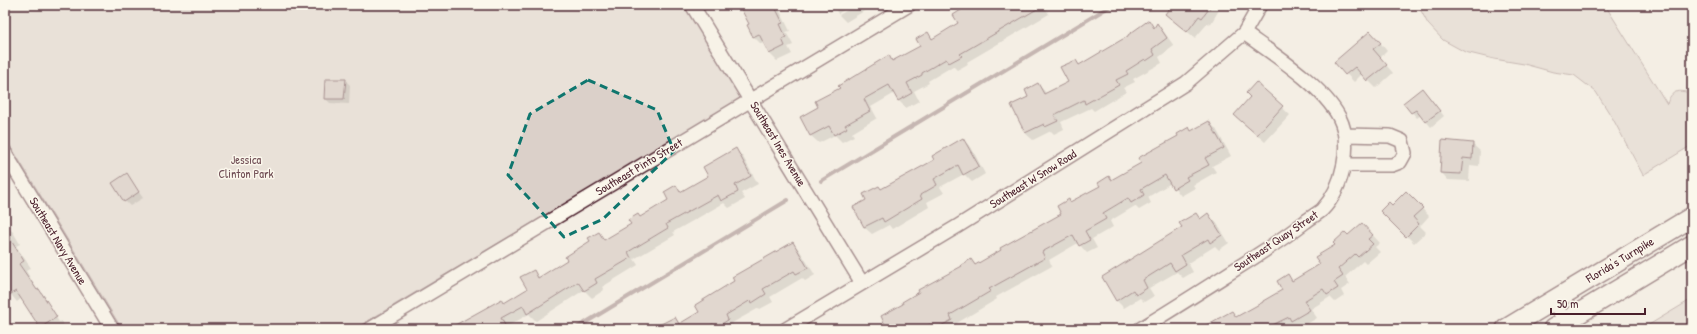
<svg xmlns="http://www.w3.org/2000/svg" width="1697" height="334" font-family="'Patrick Hand',sans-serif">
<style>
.green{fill:#dbd0c9;stroke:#92787a}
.shadow{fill:#0003;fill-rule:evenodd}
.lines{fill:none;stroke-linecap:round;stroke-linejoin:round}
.stream{stroke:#8d7174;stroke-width:4}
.building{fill:#cabbb6;stroke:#4a1f2b}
.minor-casing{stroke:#4a1f2b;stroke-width:16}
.highway-casing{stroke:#4a1f2b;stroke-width:22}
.minor{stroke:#fbf7ec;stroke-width:13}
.highway{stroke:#fbf7ec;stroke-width:19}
.marked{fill:none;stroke:#0f766e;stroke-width:3;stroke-dasharray:8 5;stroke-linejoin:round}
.labels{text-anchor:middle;stroke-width:3;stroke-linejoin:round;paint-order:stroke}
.street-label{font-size:12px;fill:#4a1f2b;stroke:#fbf7ec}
.park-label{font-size:12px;fill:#6e4b52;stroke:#fbf7ec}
</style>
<rect width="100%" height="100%" fill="#f4eee4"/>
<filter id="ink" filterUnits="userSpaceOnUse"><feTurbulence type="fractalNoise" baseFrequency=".025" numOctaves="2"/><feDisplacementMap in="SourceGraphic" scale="8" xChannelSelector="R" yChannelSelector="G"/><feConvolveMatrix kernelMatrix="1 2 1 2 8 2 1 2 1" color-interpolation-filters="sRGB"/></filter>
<g filter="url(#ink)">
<!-- green -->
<path class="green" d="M5 5H684L742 98 354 329H122L5 137Z
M1418 5H1605L1667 104C1671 90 1679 89 1692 94V145L1643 175 1613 119 1596 92 1574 75 1553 72 1524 64 1494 59 1465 52 1443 40 1428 24Z
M1692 299V329H1642Z"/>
<!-- shadow -->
<path class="shadow" d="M740 5H781L778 7 790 31 786 32 793 45 788 47 792 54 777 61 770 54 764 43 761 44 754 37 751 24Z
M824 5H852L839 13V15L835 9 830 12Z
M856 5H868L869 8 846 22 839 15Z
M971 5H1044L1049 14 967 62 968 64 957 70 953 66 928 81 929 83 914 91 919 101 906 108 898 100 895 93 871 107 877 118 852 133 854 136 842 142 835 135 819 143 811 136 802 117 820 107 841 88 888 56 893 61 921 46 928 33 933 39 959 23Z
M1173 5H1222L1210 25 1208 23 1195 38 1166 14Z
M1149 22 1155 28 1157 25 1164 32 1174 46 1159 57 1162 63 1133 79 1135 82 1123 88 1126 92 1094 111 1091 108 1061 122 1064 129 1054 134 1051 131 1033 140 1025 133 1030 97 1038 84 1047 94 1069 82 1076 61 1081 66 1130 36Z
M1378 40 1387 51 1380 58 1393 73 1376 88 1362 74 1354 82 1335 62Z
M345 80 350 85 349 104 330 103 325 98Z
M1256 83 1290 115 1265 142 1243 122Z
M1422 89 1444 116 1431 127 1421 115 1417 118 1404 103Z
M1209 122 1216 129 1231 156 1212 166 1216 172 1193 185 1195 188 1181 196 1171 183 1148 197 1151 203 1139 210 1135 206 1110 221 1113 227 1092 239 1097 248 1087 253 1078 243 1049 260 1052 266 996 297 997 299 957 323 959 328 957 329H886L904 305 971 260 977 266 1062 214 1071 203 1101 186 1109 178 1112 181Z
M963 140 971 147 985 174 972 182 964 174 940 187 944 193 927 202 929 207 892 229 889 225 872 234 864 227 867 201 879 187 882 190 936 161Z
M1472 144 1480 151 1479 166 1470 165 1469 181 1448 180 1441 172Z
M736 149 743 157 758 184 741 193 745 199 729 208 724 203 673 232 675 235 634 259 638 265 602 287 604 290 592 298 584 290 536 321 529 314 508 326 509 329H450L502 300 505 303 528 290 534 271 540 278 568 260 599 233 606 240 632 225 641 218 670 200 676 186 681 192 709 176Z
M127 175 143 198 130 206 125 201Z
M1406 192 1429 216 1420 226 1426 232 1414 243 1382 211 1392 206Z
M1196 214 1201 219 1208 215 1216 222 1229 243 1219 250 1215 246 1188 263 1193 272 1183 278 1177 272 1149 288 1154 296 1144 302 1140 298 1124 308 1116 300Z
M5 225 13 232 20 244 16 246 31 268 26 271 38 291 46 297 66 329H42L22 298 17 302 5 287ZM43 297H46L61 321 59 322Z
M1370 232 1380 243 1375 247 1380 252 1366 264 1363 261 1345 277 1350 284 1341 290 1344 296 1335 302 1330 297 1311 309 1317 318 1300 328 1296 324 1287 329H1200L1232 312 1237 318 1283 290 1288 276 1293 281 1321 264 1348 237Z
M793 243 800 251 815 275 805 281 802 278 770 297 773 302 760 309 759 308 732 323 735 327 733 329H653L675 318 681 324 700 312 736 282Z"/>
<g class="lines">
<!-- stream -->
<path class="stream" d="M821 181 1112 5
M575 329 788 200"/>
</g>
<!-- building -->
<path class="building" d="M739 5H774L783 23 780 24 786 37 782 39 785 46 769 54 759 34 753 37 747 25 749 24Z
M969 5H1044L960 54 962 56 949 63 946 59 922 73V75L907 83 912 93 898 101 889 85 864 99 870 111 845 125 847 128 834 135 829 126 810 136 800 117 818 107 815 101 840 88 838 86 889 55 892 61 920 46 916 39 928 32 932 39 958 23 953 15Z
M1172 5H1212L1202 18 1199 16 1187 32 1165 14Z
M1149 20 1154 28 1157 23 1167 38 1152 49 1155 55 1146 61 1145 59 1126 71 1128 74 1116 80 1119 85 1085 104 1084 100 1054 115 1058 121 1045 127 1044 124 1025 133 1011 105 1028 97 1025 90 1038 83 1044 94 1068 82 1060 67 1076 60 1079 65 1128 36V35Z
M1370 31 1381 43 1373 49 1387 65 1367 81 1355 67 1345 75 1334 62Z
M325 79H346L344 99H324Z
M1256 82 1283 106 1257 135 1234 115 1250 97 1246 93Z
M1422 88 1440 111 1425 122 1416 110 1411 113 1403 103Z
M1209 121 1224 148 1205 158 1209 165 1186 177 1188 180 1173 189 1165 175 1141 189 1144 195 1131 203 1128 198 1103 213 1106 219 1085 231 1090 240 1079 246 1073 235 1042 252 1045 258 989 289 991 291 950 315 952 320 935 329H933L930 324 921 329H887L881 316 903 304 902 302 919 292 918 290 962 266 961 265 971 259 975 265 1001 250 1000 248 1061 214 1057 206 1069 199 1070 202 1100 186 1098 183 1109 176 1111 180 1141 163 1138 158 1178 136 1177 134 1189 127 1191 131Z
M963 138 979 166 963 175 958 165 934 179 937 185 920 195 922 199 884 222 882 218 864 227 853 207 866 200 863 194 879 186 881 189 934 160 932 156Z
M1442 140 1473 143 1472 159 1463 158 1461 174 1440 173Z
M736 148 751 176 735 185 738 192 721 201 718 195 666 224 668 228 628 252 631 258 595 279 597 283 584 291 578 282 527 314 523 306 501 318 507 329H448L502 299 504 303 527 289 520 277 534 270 538 278 567 260 565 257 590 241 588 238 599 232 604 240 631 224 628 220 638 214 640 217 668 200 664 192 676 185 680 192 708 176 703 167Z
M127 173 139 192 124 202 112 183Z
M1406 191 1423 208 1413 217 1419 224 1406 237 1380 211 1389 202 1392 205Z
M1196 213 1200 219 1208 213 1222 235 1210 243 1208 239 1181 255 1186 264 1175 271 1170 263 1143 280 1147 288 1136 295 1133 290 1116 301 1102 277 1182 227 1179 223Z
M1362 223 1373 235 1368 239 1373 244 1358 257 1355 254 1338 269 1343 276 1334 282 1338 288 1327 295 1323 289 1304 301 1310 310 1291 321 1289 317 1264 329H1199L1232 311 1236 317 1263 302V301L1282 290 1277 281 1288 274 1292 281 1320 264 1315 257 1335 245 1333 243 1345 232 1348 235Z
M5 231 24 261 19 264 37 290 39 289 57 317 40 328 16 291 9 295 5 288Z
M793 242 808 268 796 274 794 271 763 289 766 294 752 303 751 300 726 315 728 320 715 328 713 324 704 329H651L675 317 679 324 699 312 695 305 734 281 732 277Z"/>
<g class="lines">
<defs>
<path id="minor" d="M692 5 862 283
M5 153 112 329
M1344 165H1392L1400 162 1405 153 1402 141 1390 136 1345 135
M1553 300 1565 322
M370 329 909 5
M786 329 958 226 1186 83 1244 33 1260 5
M1140 329C1178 306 1215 282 1253 258 1270 247 1288 235 1305 222 1310 218 1317 214 1322 210 1343 188 1353 144 1339 117 1322 85 1273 54 1244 33"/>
<path id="highway" d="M1506 329 1692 217
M1553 329 1692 245"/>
</defs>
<!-- minor casing -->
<use href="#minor" class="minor-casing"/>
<!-- highway casing -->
<use href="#highway" class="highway-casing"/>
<!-- minor -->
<use href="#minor" class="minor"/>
<!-- highway -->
<use href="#highway" class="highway"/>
</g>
</g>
<!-- marked area -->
<path d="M0 0H1697V334H0ZM588 80 657 110 674 151 603 219 564 237 508 175 530 114Z" fill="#f4eee4" fill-opacity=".55" fill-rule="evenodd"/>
<path class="marked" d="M588 80 657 110 674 151 603 219 564 237 508 175 530 114Z"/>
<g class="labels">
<!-- street labels -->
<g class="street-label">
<text transform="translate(778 144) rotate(59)" y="4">Southeast Ines Avenue</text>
<text transform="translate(639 167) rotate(-31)" y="4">Southeast Pinto Street</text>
<text transform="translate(1033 179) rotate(-32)" y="4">Southeast W Snow Road</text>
<text transform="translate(58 241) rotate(59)" y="4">Southeast Navy Avenue</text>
<text transform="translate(1276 241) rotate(-34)" y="4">Southeast Quay Street</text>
<text transform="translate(1620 260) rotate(-31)" y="4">Florida's Turnpike</text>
</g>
<!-- park labels -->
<g class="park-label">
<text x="246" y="164">Jessica<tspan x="246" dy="14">Clinton Park</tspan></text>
</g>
</g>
<!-- margin -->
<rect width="1697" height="334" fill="none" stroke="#fbf7ec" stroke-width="20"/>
<rect x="10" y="10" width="1677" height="314" fill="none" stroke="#4a1f2b" stroke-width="1.5" filter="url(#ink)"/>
<!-- scale -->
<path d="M1551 308v6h94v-6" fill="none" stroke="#4a1f2b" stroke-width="2"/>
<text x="1557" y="308" font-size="12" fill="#4a1f2b" stroke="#fbf7ec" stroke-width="3" paint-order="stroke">50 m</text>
</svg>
